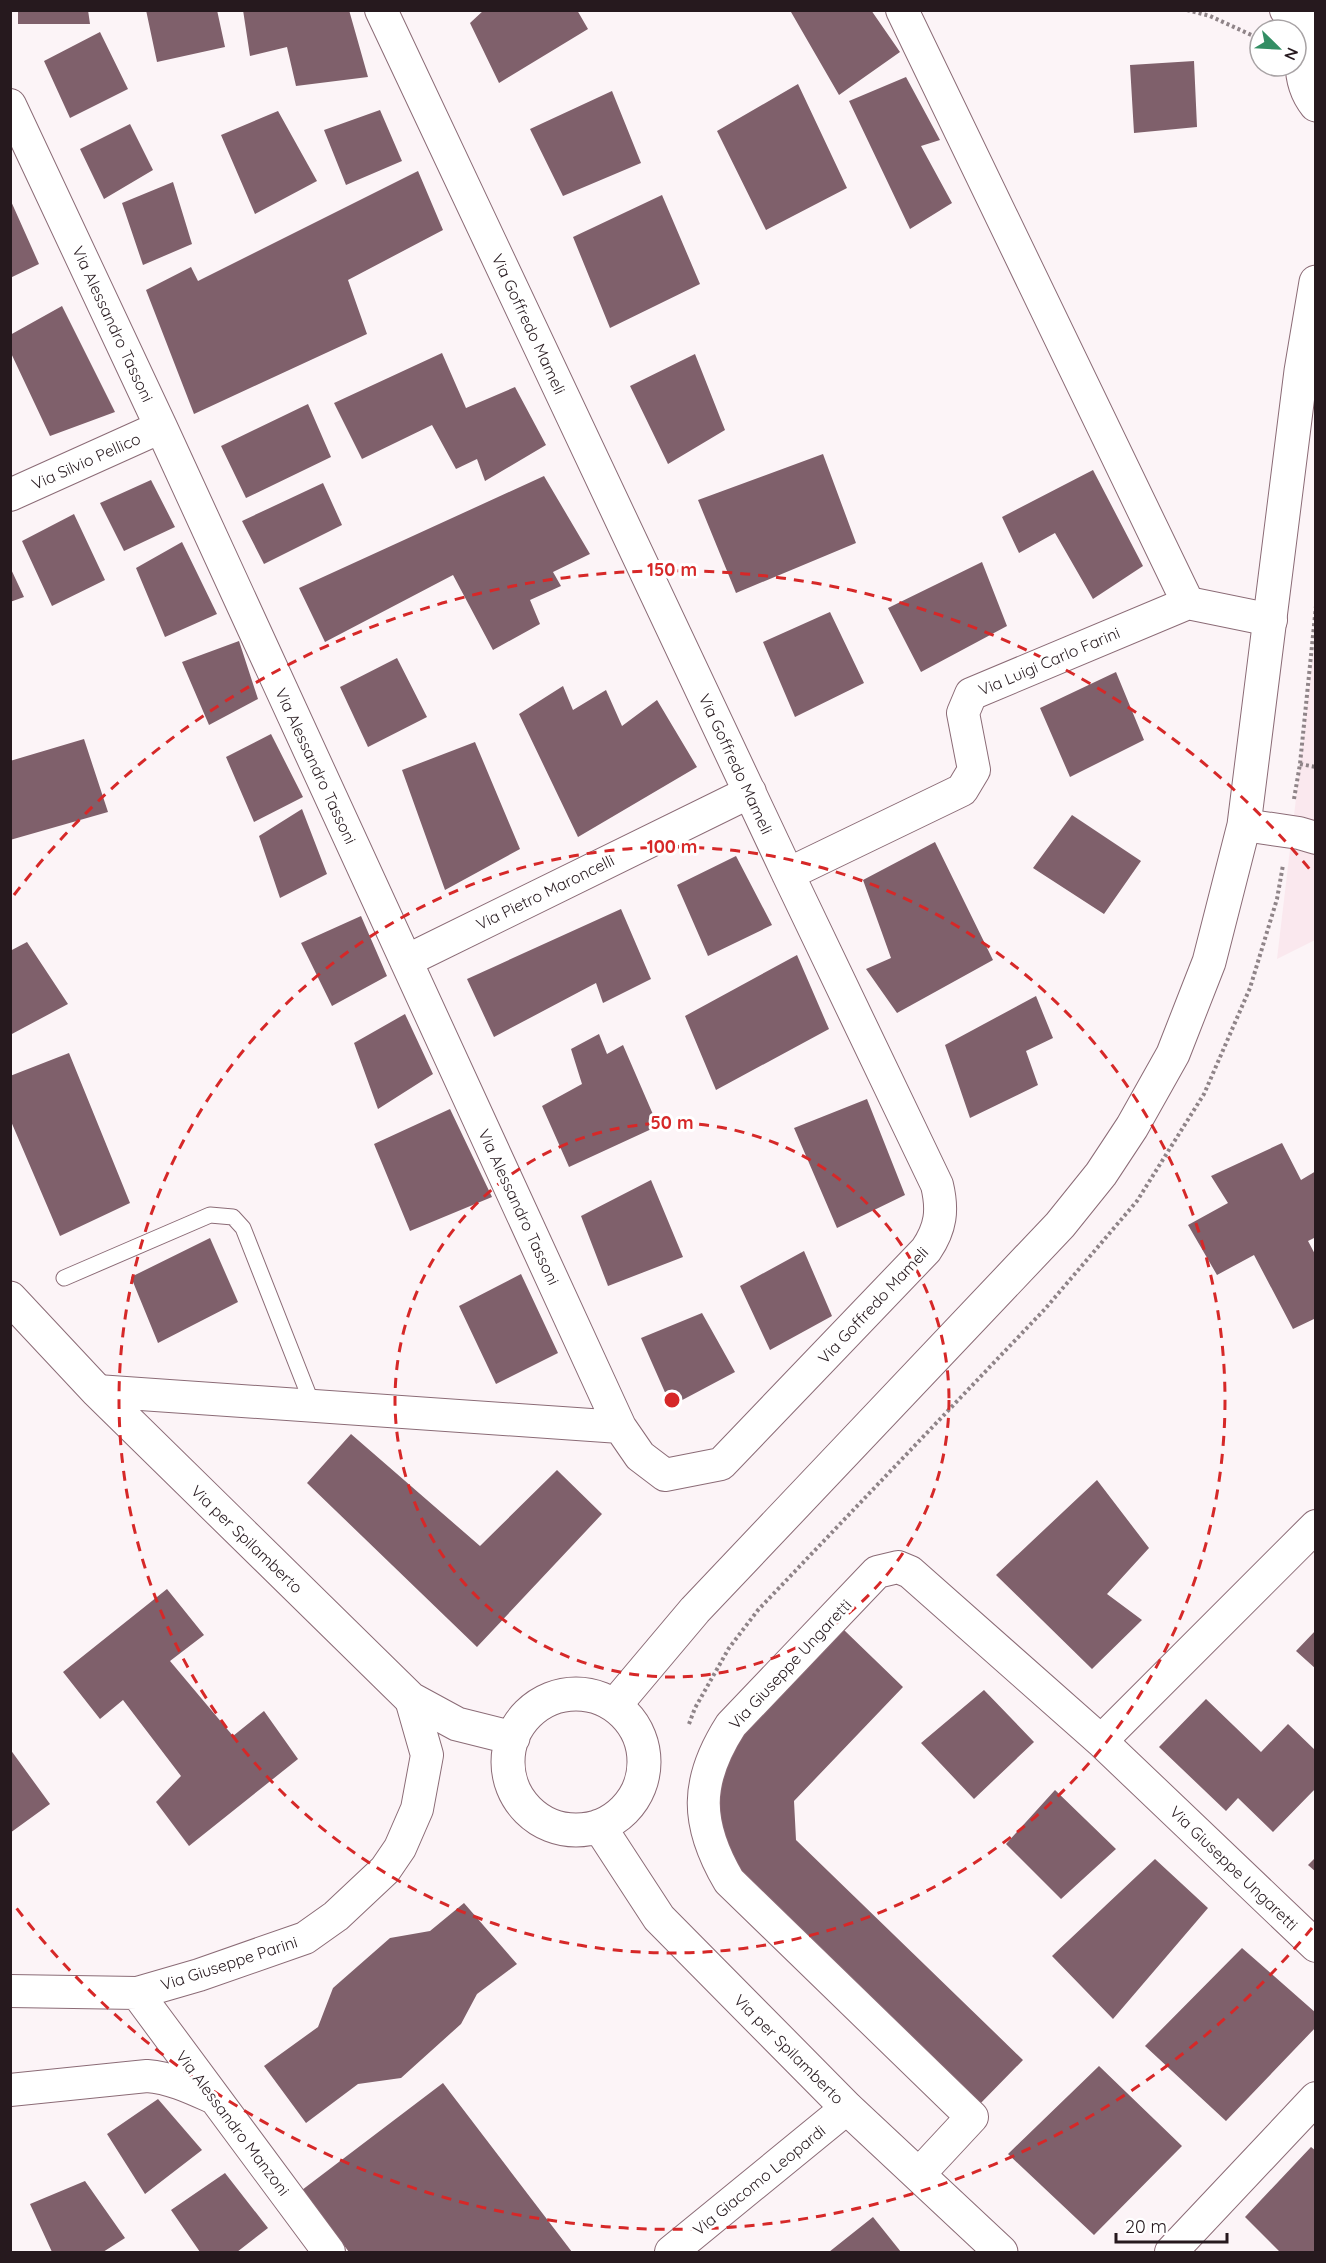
<svg xmlns="http://www.w3.org/2000/svg" width="1326" height="2263" font-family="Quicksand,sans-serif">
<style>
.built{fill:#fae8ee}
.building{fill:#7f606b}
.lines{fill:none;stroke-linecap:round;stroke-linejoin:round}
.lane-casing{stroke:#8b6b76;stroke-width:17}
.street-casing{stroke:#8b6b76;stroke-width:34}
.secondary-casing{stroke:#8b6b76;stroke-width:35}
.primary-casing{stroke:#8b6b76;stroke-width:35}
.path{stroke:#8f8488;stroke-width:4;stroke-dasharray:3 3;stroke-linecap:butt}
.lane{stroke:#fff;stroke-width:15}
.street{stroke:#fff;stroke-width:32}
.secondary{stroke:#fff;stroke-width:33}
.primary{stroke:#fff;stroke-width:33}
.ring{fill:none;stroke:#d62828;stroke-width:3;stroke-dasharray:10 8}
.labels{text-anchor:middle;stroke-width:6;stroke-linejoin:round;paint-order:stroke}
.street-label{font-size:16px;fill:#26191e;stroke:#fff}
.centre{fill:#d62828;stroke:#fff;stroke-width:3}
.ring-label{font-size:18px;text-anchor:middle;font-weight:bold;fill:#d62828;stroke:#fff;stroke-width:6;stroke-linejoin:round;paint-order:stroke}
</style>
<rect width="100%" height="100%" fill="#fcf4f7"/>
<!-- built -->
<path class="built" d="M1315 638V940L1277 959Z"/>
<!-- building -->
<path class="building" d="M18 10H88L90 24H18Z
M146 10H217L225 47 157 62Z
M243 10H349L368 77 296 86 287 47 250 56Z
M484 10H577L588 29 499 83 470 23Z
M793 10H871L900 52 839 95 791 12Z
M100 32 128 89 70 118 44 61Z
M1194 61 1197 127 1134 133 1130 65Z
M906 77 940 140 921 146 952 203 910 229 849 101Z
M798 84 847 188 766 230 717 131Z
M612 91 641 163 563 196 530 129Z
M380 110 402 161 346 185 324 130Z
M278 111 317 181 255 214 221 135Z
M130 124 153 170 104 199 80 149Z
M418 171 443 230 348 280 367 334 194 414 146 290 191 267 198 281Z
M173 182 192 244 143 265 122 203Z
M662 195 700 284 610 328 573 237Z
M10 199 39 264 10 278Z
M62 306 115 412 50 436 10 351V335Z
M442 353 466 408 515 387 546 445 485 481 477 459 456 469 432 425 362 459 334 403Z
M695 354 725 430 668 464 630 386Z
M308 404 331 457 246 498 221 446Z
M823 454 856 543 736 593 698 500Z
M1093 470 1143 566 1093 599 1055 533 1019 553 1002 517Z
M544 476 590 554 553 572 561 586 530 600 540 624 493 650 453 575 325 642 299 588Z
M151 480 175 527 124 551 100 503Z
M323 483 342 525 264 564 242 521Z
M74 514 105 580 52 606 22 541Z
M182 542 217 614 165 637 136 568Z
M982 562 1007 626 921 672 888 608Z
M10 567 24 597 10 602Z
M830 612 864 683 795 717 763 642Z
M239 641 258 699 209 725 182 662Z
M397 658 427 717 368 747 340 687Z
M1116 672 1144 740 1070 777 1040 708Z
M563 686 573 710 606 690 622 726 657 700 697 767 578 837 519 714Z
M271 734 303 797 254 822 226 757Z
M84 739 108 812 10 840V761Z
M475 742 520 849 445 890 402 770Z
M302 809 327 874 280 898 259 836Z
M1072 815 1141 861 1104 914 1033 868Z
M935 842 993 960 897 1013 866 969 891 958 863 880Z
M736 856 772 925 708 956 677 885Z
M621 909 651 979 603 1003 596 983 494 1037 467 979Z
M361 916 387 976 332 1006 301 943Z
M27 942 68 1004 10 1035V951Z
M797 955 829 1029 716 1090 685 1016Z
M1036 996 1053 1038 1026 1051 1038 1085 970 1118 945 1045Z
M405 1014 433 1074 378 1109 354 1043Z
M599 1034 607 1054 623 1045 658 1126 569 1167 542 1106 582 1084 571 1049Z
M69 1053 130 1203 60 1236 10 1119V1076Z
M867 1099 905 1195 837 1228 794 1128Z
M450 1109 492 1197 410 1231 374 1144Z
M1282 1143 1301 1180 1316 1171V1237L1308 1241 1316 1256V1318L1293 1329 1254 1255 1217 1275 1188 1225 1228 1203 1211 1176Z
M651 1180 683 1257 608 1286 581 1216Z
M210 1238 238 1302 158 1343 131 1277Z
M804 1251 832 1316 770 1350 740 1286Z
M521 1274 558 1353 496 1384 459 1306Z
M702 1313 735 1372 671 1406 641 1338Z
M351 1434 480 1546 557 1470 602 1514 477 1647 307 1483Z
M1097 1480 1149 1548 1107 1594 1142 1620 1092 1669 996 1575Z
M167 1589 204 1635 170 1661 233 1736 264 1711 298 1759 189 1846 156 1802 181 1776 123 1700 100 1719 63 1672Z
M844 1630 903 1687 794 1801 796 1840 1023 2060 975 2109 735 1877 714 1795 733 1745Z
M1316 1630V1669L1296 1651Z
M984 1690 1034 1742 974 1799 921 1743Z
M1206 1699 1261 1752 1288 1724 1316 1751V1788L1273 1832 1238 1798 1226 1811 1159 1747Z
M10 1749 50 1804 10 1833Z
M1055 1790 1116 1849 1061 1899 1006 1844Z
M1316 1857V1872L1308 1865Z
M1155 1859 1208 1908 1113 2019 1052 1956Z
M464 1903 517 1964 477 1994 461 2024 401 2078 358 2084 306 2123 264 2066 318 2027 333 1988 390 1938 430 1931Z
M1242 1948 1316 2013V2027L1226 2121 1145 2046Z
M1099 2066 1182 2146 1094 2235 1008 2154Z
M443 2083 572 2252H349L302 2190Z
M158 2099 202 2150 145 2194 107 2134Z
M1311 2147 1316 2151V2252H1280L1245 2217Z
M225 2173 268 2228 237 2252H200L171 2210Z
M85 2181 125 2238 103 2252H52L30 2204Z
M873 2217 901 2252H829Z"/>
<g class="lines">
<defs>
<path id="lane" d="M64 1278 210 1215 233 1217 243 1228 313 1406"/>
<path id="street" d="M902 10 1188 603
M1286 10 1311 22
M10 105 161 427 620 1427 640 1456 665 1475 721 1464 926 1250C941 1228 943 1210 937 1185L788 874 381 10
M10 495 161 427
M1244 825 1299 833 1316 838
M788 874 962 790 974 770 963 713 971 694 1188 603 1271 620
M406 961 750 792
M97 1391 620 1427
M1101 1741 1316 1526
M10 1991 137 1993 199 1975 305 1938 336 1916 385 1870 400 1848 417 1809 427 1755 411 1699
M137 1993 329 2252
M10 2090 147 2076C171 2078 190 2087 212 2097
M919 2174 972 2117 729 1881C695 1823 695 1781 731 1725L877 1572 898 1567 910 1572 1101 1741 1316 1946
M671 2252 847 2108
M1171 2252 1316 2098"/>
<path id="secondary" d="M1316 15C1299 41 1296 80 1316 105
M615 1705 695 1610 1060 1225 1101 1174 1132 1127 1173 1054 1209 962 1244 825 1301 371 1316 282"/>
<path id="primary" d="M10 1298 97 1391 411 1699 457 1724 513 1738
M508 1762a68 68 0 1 1 136 0a68 68 0 1 1-136 0Z
M599 1826 659 1918 847 2108 1001 2252"/>
</defs>
<!-- lane casing -->
<use href="#lane" class="lane-casing"/>
<!-- street casing -->
<use href="#street" class="street-casing"/>
<!-- secondary casing -->
<use href="#secondary" class="secondary-casing"/>
<!-- primary casing -->
<use href="#primary" class="primary-casing"/>
<!-- path -->
<path class="path" d="M1187 10 1210 16 1260 39
M1300 764 1316 767
M1294 799 1300 764 1316 606
M689 1724 695 1708 729 1648 758 1610 1045 1309 1137 1201 1204 1094 1250 988 1277 899 1283 865"/>
<!-- lane -->
<use href="#lane" class="lane"/>
<!-- street -->
<use href="#street" class="street"/>
<!-- secondary -->
<use href="#secondary" class="secondary"/>
<!-- primary -->
<use href="#primary" class="primary"/>
</g>
<!-- distance rings -->
<g class="ring">
<circle cx="672" cy="1400" r="277"/>
<circle cx="672" cy="1400" r="553"/>
<path d="M1312 1928A830 830 0 0 1 14 1905M14 895A830 830 0 0 1 1312 872"/>
</g>
<g class="labels">
<!-- street labels -->
<g class="street-label">
<text transform="translate(113 324) rotate(65)" y="6">Via Alessandro Tassoni</text>
<text transform="translate(529 324) rotate(65)" y="6">Via Goffredo Mameli</text>
<text transform="translate(86 461) rotate(-24)" y="6">Via Silvio Pellico</text>
<text transform="translate(1049 661) rotate(-23)" y="6">Via Luigi Carlo Farini</text>
<text transform="translate(736 764) rotate(65)" y="6">Via Goffredo Mameli</text>
<text transform="translate(316 766) rotate(65)" y="6">Via Alessandro Tassoni</text>
<text transform="translate(545 892) rotate(-26)" y="6">Via Pietro Maroncelli</text>
<text transform="translate(519 1207) rotate(65)" y="6">Via Alessandro Tassoni</text>
<text transform="translate(873 1305) rotate(-47)" y="6">Via Goffredo Mameli</text>
<text transform="translate(247 1539) rotate(44)" y="6">Via per Spilamberto</text>
<text transform="translate(790 1664) rotate(-47)" y="6">Via Giuseppe Ungaretti</text>
<text transform="translate(1234 1868) rotate(44)" y="6">Via Giuseppe Ungaretti</text>
<text transform="translate(229 1963) rotate(-18)" y="6">Via Giuseppe Parini</text>
<text transform="translate(789 2049) rotate(45)" y="6">Via per Spilamberto</text>
<text transform="translate(233 2123) rotate(53)" y="6">Via Alessandro Manzoni</text>
<text transform="translate(759 2180) rotate(-39)" y="6">Via Giacomo Leopardi</text>
</g>
</g>
<circle cx="672" cy="1400" r="9" class="centre"/>
<g class="ring-label">
<text x="672" y="576">150 m</text>
<text x="672" y="853">100 m</text>
<text x="672" y="1129">50 m</text>
</g>
<!-- border -->
<rect width="1326" height="2263" fill="none" stroke="#26191e" stroke-width="24"/>
<!-- north arrow -->
<g transform="translate(1278 48) rotate(114)"><circle r="28" fill="#ffffff" stroke="#a8a3a5" stroke-width="1.5"/>
<path d="M0-4.5L10 22L0 15L-10 22Z" fill="#338e64"/>
<text y="-9" font-size="16" font-weight="bold" text-anchor="middle" fill="#26191e">N</text>
</g>
<!-- scale -->
<path d="M1116 2233v9h111v-9" fill="none" stroke="#26191e" stroke-width="3"/>
<text x="1125" y="2233" font-size="18" fill="#26191e" stroke="#ffffff" stroke-width="4.5" paint-order="stroke">20 m</text>
</svg>
